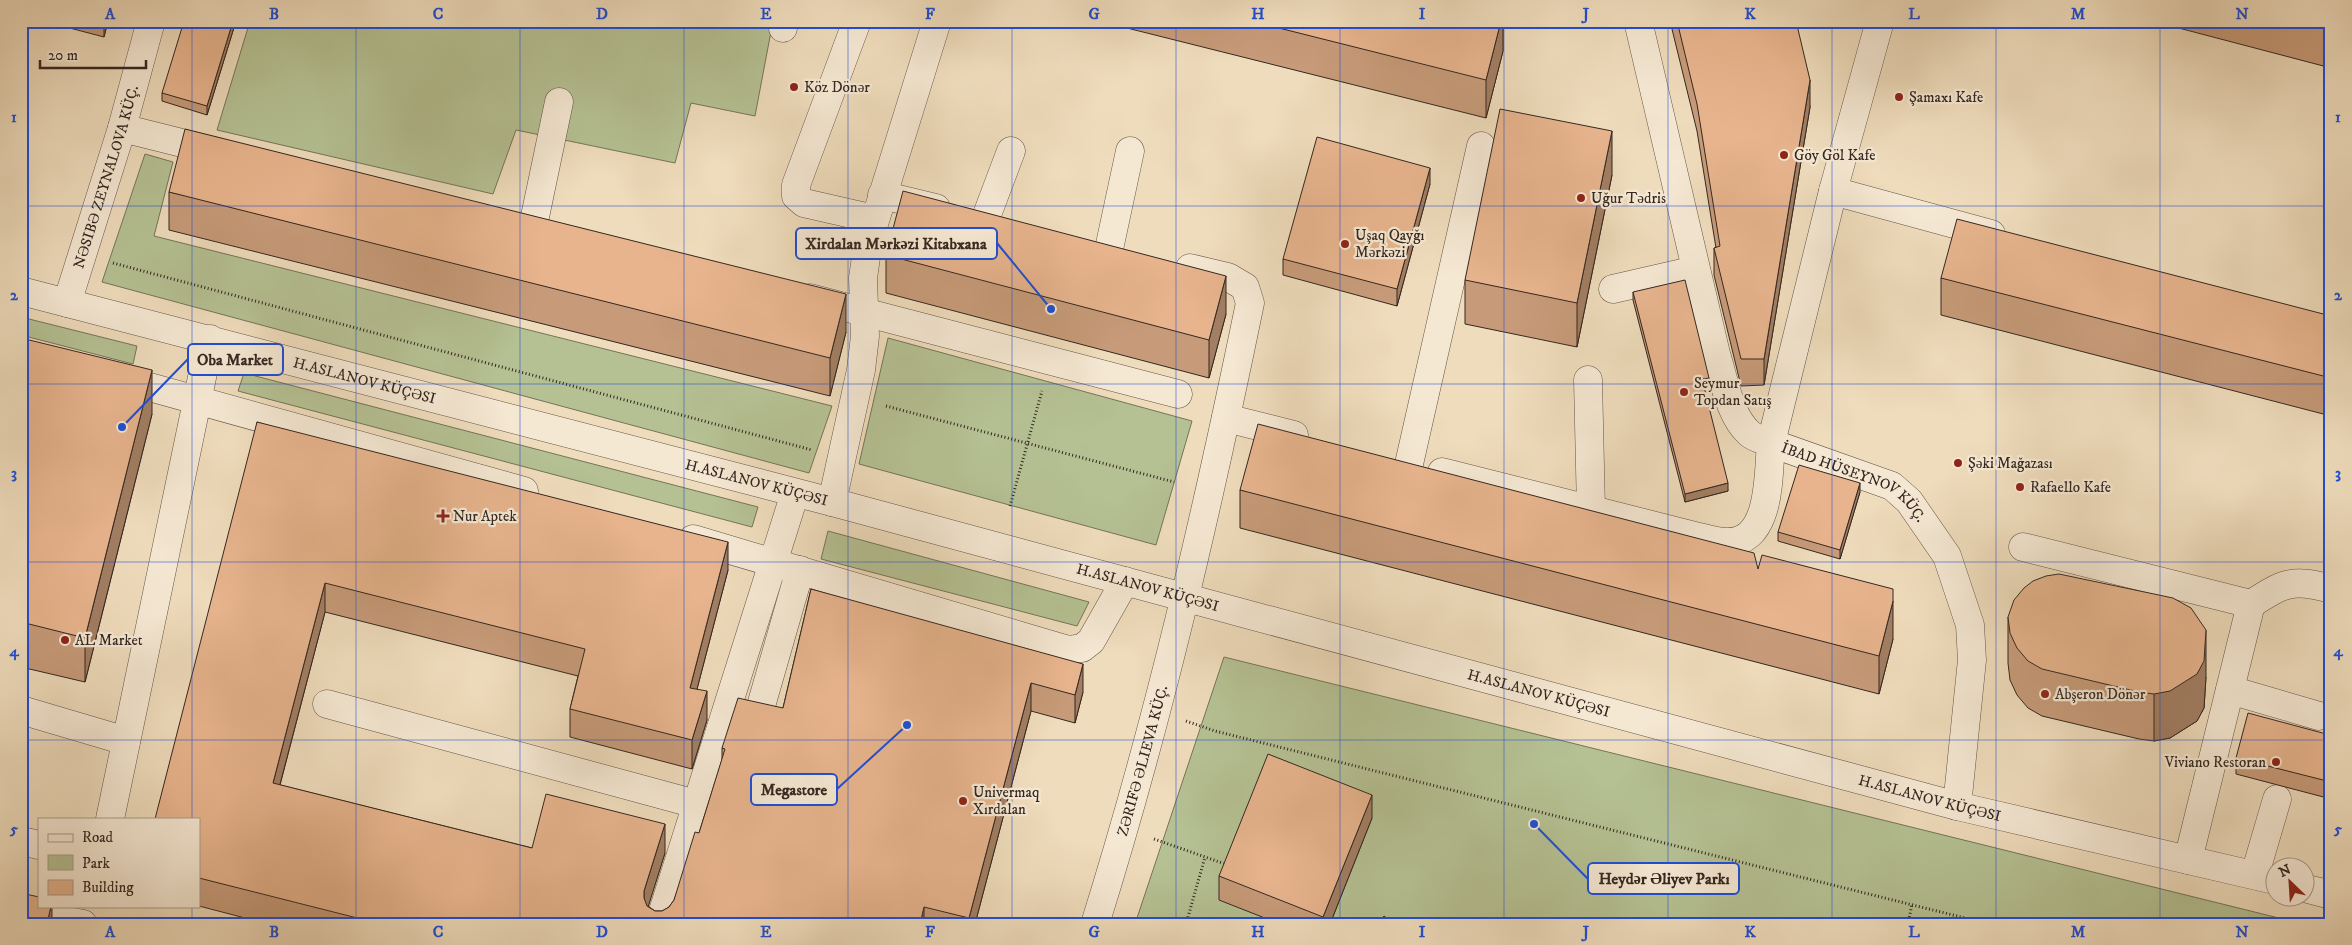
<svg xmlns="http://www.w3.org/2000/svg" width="2352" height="945" font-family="'IM FELL DW Pica',serif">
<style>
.green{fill:#b5c193;stroke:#74745a}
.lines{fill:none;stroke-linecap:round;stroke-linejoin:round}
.minor-casing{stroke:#635448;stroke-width:29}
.path{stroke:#342721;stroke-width:3;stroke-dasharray:1 2.5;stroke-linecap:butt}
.minor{stroke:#f5e8d3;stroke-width:28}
.wall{fill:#c79b79;stroke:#342721}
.shaded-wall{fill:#a27e63;stroke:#342721}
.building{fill:#e7b48d;stroke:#342721}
.grid{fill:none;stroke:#1d4ed8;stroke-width:1;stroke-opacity:0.55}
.poi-dot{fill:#8f2418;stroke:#f5e8d3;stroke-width:2}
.labels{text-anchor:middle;stroke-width:4.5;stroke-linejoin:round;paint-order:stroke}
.poi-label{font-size:15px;fill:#342721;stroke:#f5e8d3;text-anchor:start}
.street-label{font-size:15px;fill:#342721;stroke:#f5e8d3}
.leader{fill:none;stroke:#1d4ed8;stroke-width:2}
.callout-dot{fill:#1d4ed8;stroke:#f5e8d3;stroke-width:2}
.callout{fill:#f5e8d3;stroke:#1d4ed8;stroke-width:2}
.callout-label{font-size:16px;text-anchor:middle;font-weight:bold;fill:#342721}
.neatline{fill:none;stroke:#1d4ed8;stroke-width:2}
.grid-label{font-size:16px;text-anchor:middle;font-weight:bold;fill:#1d4ed8}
</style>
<rect width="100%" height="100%" fill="#efdcbc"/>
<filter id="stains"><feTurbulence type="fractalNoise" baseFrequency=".004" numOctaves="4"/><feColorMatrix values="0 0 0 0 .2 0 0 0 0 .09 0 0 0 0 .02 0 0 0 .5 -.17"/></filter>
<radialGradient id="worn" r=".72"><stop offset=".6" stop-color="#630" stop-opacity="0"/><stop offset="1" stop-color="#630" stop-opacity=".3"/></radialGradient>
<!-- green -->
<path class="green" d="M250 21H773L755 116 691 103 675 163 516 130 493 194 217 130Z
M145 154 173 162 154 236 832 406 809 473 102 282Z
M21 317 137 346 133 364 21 335Z
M888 338 1192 421 1156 545 859 464Z
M244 373 758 507 752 527 238 391Z
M828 531 1089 602 1077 626 821 559Z
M1224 657 2303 924H1135Z"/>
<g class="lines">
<defs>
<g id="minor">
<path d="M857 21 796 185V196L804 203 874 219"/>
<path id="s1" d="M1880 21 1833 191 1771 443 1892 486 1909 501 1947 556 1970 625 1972 660 1957 806"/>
<path d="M783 28 784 21"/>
<path d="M122 128 218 152"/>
<path d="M1833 191 1991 234"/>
<path d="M882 195 936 208"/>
<path d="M985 220 1011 151"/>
<path d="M532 231 559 102"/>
<path d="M1109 249 1130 151"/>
<path d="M1613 289 1696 270"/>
<path id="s2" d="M21 291 832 502 1957 806 2274 880"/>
<path d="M810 298 1178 394"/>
<path id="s3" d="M67 303 122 128 151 21"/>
<path d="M117 378 524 491"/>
<path d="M1588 380 1591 510"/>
<path d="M1226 418 1294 435"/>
<path d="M1409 464 1481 146"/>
<path d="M1442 472 1699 537C1708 539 1717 542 1726 542 1772 544 1768 473 1771 443 1764 440 1754 438 1749 433 1729 415 1724 379 1716 354L1638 21"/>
<path d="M832 502 861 370 865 336 863 278 868 243 937 21"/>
<path d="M693 539 1068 650 1082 648 1091 641 1125 581"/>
<path d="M2023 547 2251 604 2188 860"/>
<path d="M2251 604C2284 583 2292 578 2331 589"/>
<path d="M2230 690 2319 716"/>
<path d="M327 704 696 804"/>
<path d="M21 710 126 741"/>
<path d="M759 713 800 570"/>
<path d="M110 819 210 339"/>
<path d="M21 841 39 845"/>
<path d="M2255 874 2277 799"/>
<path d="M2304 888 2331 895"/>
<path d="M21 912 83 924"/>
<path d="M659 924 795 493"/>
<path id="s4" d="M1095 924C1159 720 1207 512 1250 303L1245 287 1228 277 1190 268"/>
</g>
</defs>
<!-- minor casing -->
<use href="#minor" class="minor-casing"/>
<!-- path -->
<path class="path" d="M113 263 812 450
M886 406 1174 482
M1010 506 1042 391
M1186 721 1215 731 1989 924
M1154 839 1228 865
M1186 924 1205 857
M1273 924 1274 922
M1908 924 1912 904"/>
<!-- minor -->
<use href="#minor" class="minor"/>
</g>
<!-- wall -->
<path class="wall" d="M43 21H108L104 37Z
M236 21 207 115 162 101V93Z
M1099 21H1503V51L1486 118Z
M1670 21H1796L1810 107 1764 385 1741 386 1714 275V248H1716L1697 131Z
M2152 21H2331V68Z
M1612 175 1577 347 1465 324V280Z
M1430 184 1397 306 1283 275V259Z
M169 192 846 332 830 396 169 230Z
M886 255 1226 314 1209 378 886 293Z
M1941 278 2331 316V416L1941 315Z
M1633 292 1709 378V387H1704L1728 491 1685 502 1633 300Z
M21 338 152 414 85 682 21 667Z
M257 422 728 570 697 689 707 720 692 769 570 737V709L578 676 325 612 280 785 532 848 665 853 648 906 655 911H662L669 907 674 900 699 833 722 760V748L783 708 811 589 1083 692 1075 723 1031 711 975 924H268L199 906V819Z
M1240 490 1758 569 1893 639 1879 694 1240 528Z
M1860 492 1840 559 1778 541V532Z
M2008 617 2206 677 2204 708 2197 721 2170 738 2154 741 2139 739 2042 716 2028 708 2017 695 2010 680 2008 663Z
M2331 733V799L2236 774V758L2330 735Z
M1372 818 1330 924H1280L1219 900V876Z"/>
<!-- shaded-wall -->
<path class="shaded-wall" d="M104 21H108L104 37Z
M233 21H236L207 115V106Z
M1501 21H1503V51L1486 118V80Z
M1810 80V107L1764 385V359Z
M1612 131V175L1577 347V303Z
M1430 168V184L1397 306V289Z
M1226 276V314L1209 378V340Z
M846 294V332L830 396V358Z
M152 370V414L85 682V638Z
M1728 483V491L1685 502V494Z
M1860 483V492L1840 559V550Z
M728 542V570L690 716V688Z
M325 583V612L273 811V783Z
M1893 601V639L1879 694V656Z
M2206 630V677L2204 708 2197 721 2170 738 2154 741V694Z
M1083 664V692L1075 723V695Z
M1031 683V711L975 924H969V918Z
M707 691V720L692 769V740Z
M1372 795V818L1330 924H1323V917Z
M665 824V853L644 920V891Z
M51 906H52V924H47Z
M924 907V924H920Z"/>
<!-- building -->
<path class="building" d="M184 21H233L207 106 162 93Z
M1251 21H1501L1486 80Z
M1677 21H1796L1810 80 1764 359H1741L1714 248 1720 246 1697 104Z
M2297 21H2331V30Z
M1500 109 1612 131 1577 303 1465 280Z
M185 129 846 294 830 358 169 192Z
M1317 137 1430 168 1397 289 1283 259Z
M903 191 1226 276 1209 340 886 255Z
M1957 219 2331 316V378L1941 278Z
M1685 280 1709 378 1702 379 1728 483 1685 494 1633 292Z
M21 338 152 370 85 638 21 622V447L25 433 21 432Z
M257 422 728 542 690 688 707 691 692 740 570 709 585 649 325 583 273 783 532 848 546 794 665 824 644 891V898L647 906 655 911H662L669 907 674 900 695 832 699 833 725 749 722 748 738 698 783 708 811 589 1083 664 1075 695 1031 683 969 918 924 907 920 924H381L199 878V819H155Z
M1258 424 1754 553 1758 569 1762 555 1893 589V601L1879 656 1240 490Z
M1799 465 1860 483 1840 550 1778 532Z
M2059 574 2173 598 2191 608 2206 630 2204 661 2197 674 2170 691 2154 694 2139 692 2042 669 2028 661 2017 648 2010 633 2008 617 2014 600 2024 588 2033 581 2046 576Z
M2248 713 2330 735 2331 733V782L2236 758Z
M1268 754 1372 795 1323 917 1219 876Z
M21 893 39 897V906H51L47 924H21Z
M1384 916 1394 924H1377Z"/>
<!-- grid -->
<path class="grid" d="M192 21V819M356 21V924M520 21V924M684 21V924M848 21V924M1012 21V924M1176 21V924M1340 21V924M1504 21V924M1668 21V924M1832 21V924M1996 21V924M2160 21V924M21 206H2331M21 384H2331M21 562H2331M21 740H2331M192 906V924"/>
<!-- markers -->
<g class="poi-dot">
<circle cx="794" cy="87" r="5"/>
<circle cx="1899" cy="97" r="5"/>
<circle cx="1784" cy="155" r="5"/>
<circle cx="1581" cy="198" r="5"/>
<circle cx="1345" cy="244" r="5"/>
<circle cx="1684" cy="392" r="5"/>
<circle cx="1958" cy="463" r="5"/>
<circle cx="2020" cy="487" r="5"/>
<path d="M440.5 508.5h5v5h5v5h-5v5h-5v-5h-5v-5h5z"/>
<circle cx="65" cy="640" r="5"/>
<circle cx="2045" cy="694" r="5"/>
<circle cx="2276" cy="762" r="5"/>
<circle cx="963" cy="801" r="5"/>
</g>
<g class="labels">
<!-- poi labels -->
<g class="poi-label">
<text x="804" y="92">Köz Dönər</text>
<text x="1909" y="102">Şamaxı Kafe</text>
<text x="1794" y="160">Göy Göl Kafe</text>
<text x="1591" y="203">Uğur Tədris</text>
<text x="1355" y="240">Uşaq Qayğı<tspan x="1355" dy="17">Mərkəzi</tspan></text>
<text x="1694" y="388">Seymur<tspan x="1694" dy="17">Topdan Satış</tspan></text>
<text x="1968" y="468">Şəki Mağazası</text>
<text x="2030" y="492">Rafaello Kafe</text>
<text x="453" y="521">Nur Aptek</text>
<text x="75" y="645">AL Market</text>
<text x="2055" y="699">Abşeron Dönər</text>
<text x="2266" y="767" text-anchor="end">Viviano Restoran</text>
<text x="973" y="797">Univermaq<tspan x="973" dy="17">Xırdalan</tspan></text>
</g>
<!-- street labels -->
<g class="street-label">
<text dy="5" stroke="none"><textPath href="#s3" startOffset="132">NƏSIBƏ ZEYNALOVA KÜÇ.</textPath></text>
<text dy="5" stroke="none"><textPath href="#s2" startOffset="355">H.ASLANOV KÜÇƏSI</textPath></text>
<text dy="5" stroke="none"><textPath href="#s2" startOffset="760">H.ASLANOV KÜÇƏSI</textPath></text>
<text dy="5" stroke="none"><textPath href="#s1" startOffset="529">İBAD HÜSEYNOV KÜÇ.</textPath></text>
<text dy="5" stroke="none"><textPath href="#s2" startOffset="1165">H.ASLANOV KÜÇƏSI</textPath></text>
<text dy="5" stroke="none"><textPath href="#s2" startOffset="1570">H.ASLANOV KÜÇƏSI</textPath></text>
<text dy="5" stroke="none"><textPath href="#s4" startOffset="170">ZƏRIFƏ ƏLIEVA KÜÇ.</textPath></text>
<text dy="5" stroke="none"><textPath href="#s2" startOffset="1975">H.ASLANOV KÜÇƏSI</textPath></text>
</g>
</g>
<!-- callouts -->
<path class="leader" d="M1051 309L997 243M122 427L188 359M907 725L837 789M1534 824L1588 879"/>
<g class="callout-dot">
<circle cx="1051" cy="309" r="5"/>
<circle cx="122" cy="427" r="5"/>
<circle cx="907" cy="725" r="5"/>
<circle cx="1534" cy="824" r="5"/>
</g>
<g class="callout">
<rect x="796" y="228" width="201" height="31" rx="5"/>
<rect x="188" y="344" width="95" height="31" rx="5"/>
<rect x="751" y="774" width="86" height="31" rx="5"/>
<rect x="1588" y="863" width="151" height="31" rx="5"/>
</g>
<g class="callout-label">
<text x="896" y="249">Xirdalan Mərkəzi Kitabxana</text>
<text x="235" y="365">Oba Market</text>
<text x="794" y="795">Megastore</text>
<text x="1664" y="884">Heydər Əliyev Parkı</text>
</g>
<!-- margin -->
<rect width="2352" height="945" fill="none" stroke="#efdcbc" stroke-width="55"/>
<!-- legend -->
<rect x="38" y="818" width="162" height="90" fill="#f5e8d3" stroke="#a89b8c"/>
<rect x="48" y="834" width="25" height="8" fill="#f5e8d3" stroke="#a89b8c"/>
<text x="82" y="842" font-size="15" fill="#342721">Road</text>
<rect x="48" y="855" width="25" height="15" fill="#b5c193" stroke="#a89b8c"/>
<text x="82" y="868" font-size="15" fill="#342721">Park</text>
<rect x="48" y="880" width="25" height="15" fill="#e7b48d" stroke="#a89b8c"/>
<text x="82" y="892" font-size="15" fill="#342721">Building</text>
<!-- north arrow -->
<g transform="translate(2290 882) rotate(335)"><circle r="24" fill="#f5e8d3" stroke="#a89b8c"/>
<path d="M0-4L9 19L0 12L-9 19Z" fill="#8f2418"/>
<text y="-8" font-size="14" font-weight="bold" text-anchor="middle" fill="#342721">N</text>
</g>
<!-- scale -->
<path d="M40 60v8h106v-8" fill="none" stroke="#342721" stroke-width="2.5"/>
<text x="48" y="60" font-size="15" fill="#342721" stroke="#f5e8d3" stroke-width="4" paint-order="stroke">20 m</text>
<rect x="28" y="28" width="2296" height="890" class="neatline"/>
<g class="grid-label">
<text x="110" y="19">A</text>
<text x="274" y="19">B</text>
<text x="438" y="19">C</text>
<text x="602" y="19">D</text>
<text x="766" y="19">E</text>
<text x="930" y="19">F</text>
<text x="1094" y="19">G</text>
<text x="1258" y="19">H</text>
<text x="1422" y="19">I</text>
<text x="1586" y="19">J</text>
<text x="1750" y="19">K</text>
<text x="1914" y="19">L</text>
<text x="2078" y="19">M</text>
<text x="2242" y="19">N</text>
<text x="14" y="122">1</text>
<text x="2338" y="122">1</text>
<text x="14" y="300">2</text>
<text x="2338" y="300">2</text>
<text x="14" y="478">3</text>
<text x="2338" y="478">3</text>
<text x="14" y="656">4</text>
<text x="2338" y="656">4</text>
<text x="14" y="834">5</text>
<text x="2338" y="834">5</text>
<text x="110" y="937">A</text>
<text x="274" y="937">B</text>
<text x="438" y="937">C</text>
<text x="602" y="937">D</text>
<text x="766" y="937">E</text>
<text x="930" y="937">F</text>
<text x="1094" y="937">G</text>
<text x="1258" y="937">H</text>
<text x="1422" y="937">I</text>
<text x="1586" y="937">J</text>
<text x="1750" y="937">K</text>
<text x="1914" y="937">L</text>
<text x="2078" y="937">M</text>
<text x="2242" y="937">N</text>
</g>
<rect width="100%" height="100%" filter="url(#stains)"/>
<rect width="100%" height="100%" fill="url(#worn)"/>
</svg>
